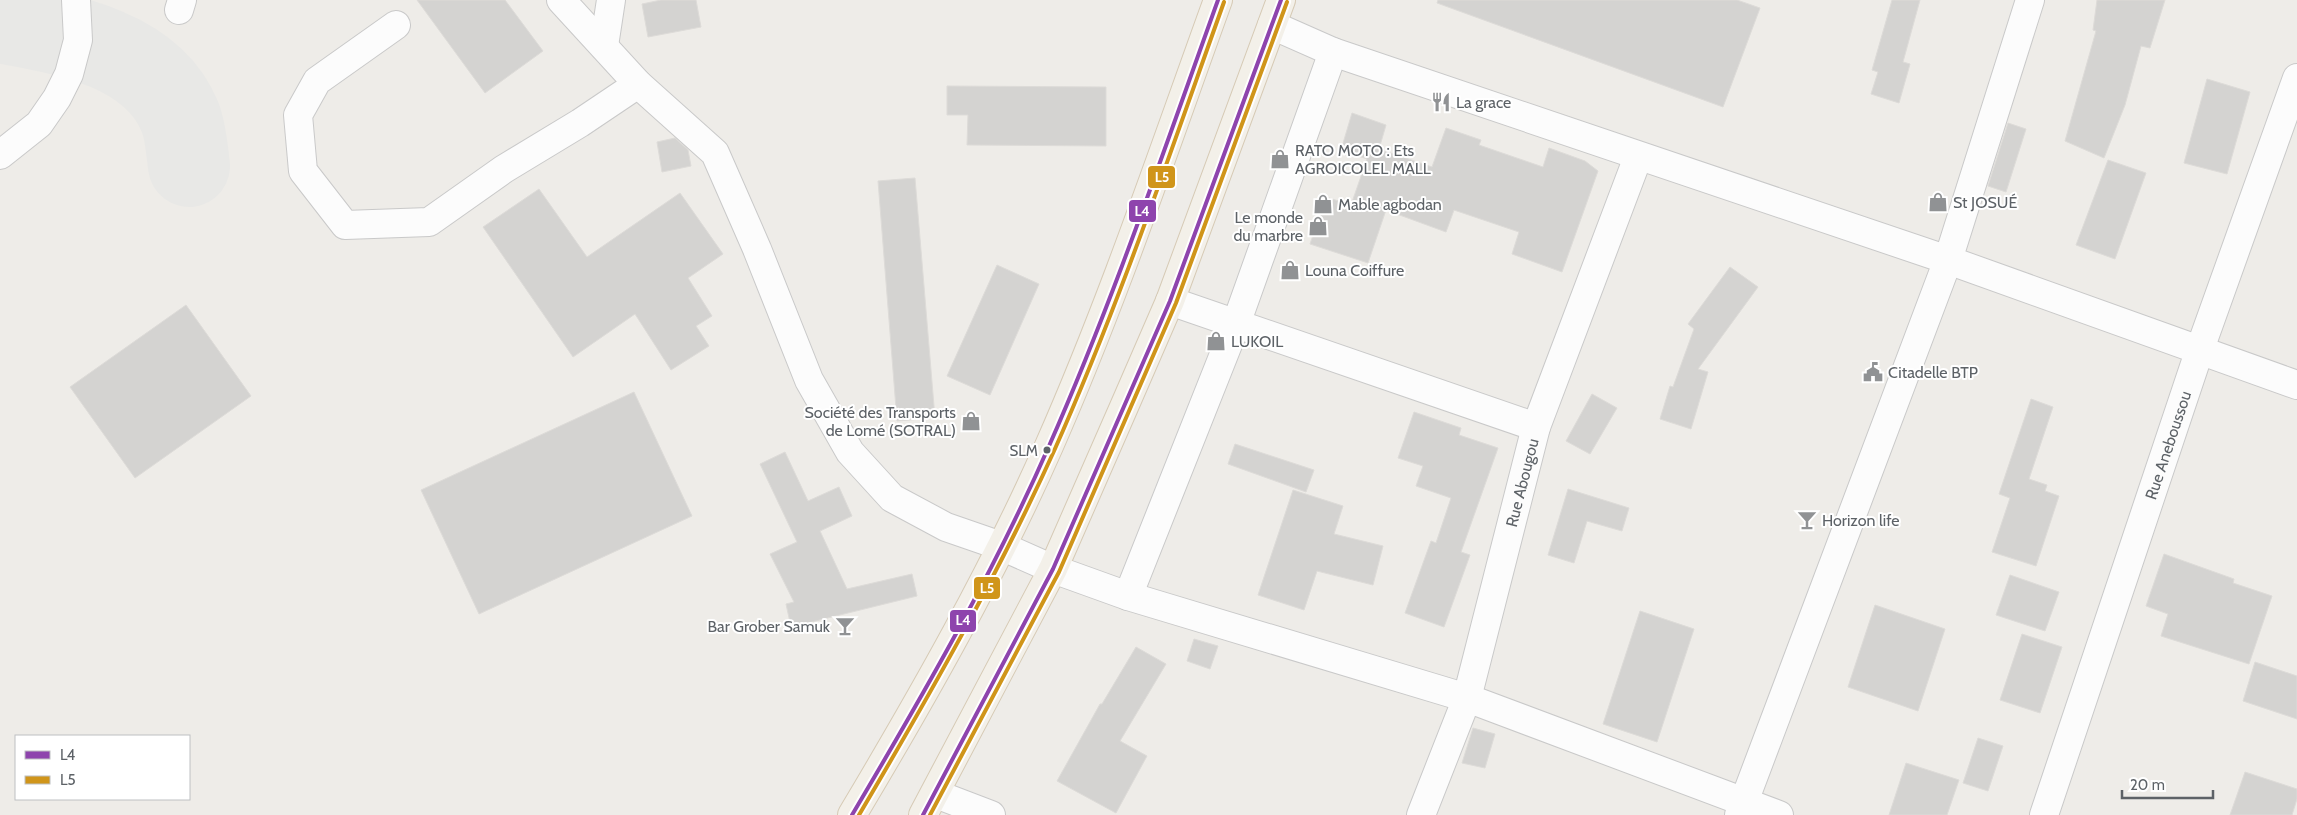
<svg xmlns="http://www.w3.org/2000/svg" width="2297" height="815" font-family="Cabin,sans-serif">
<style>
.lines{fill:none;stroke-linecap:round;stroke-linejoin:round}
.taxiway{stroke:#e8e8e6;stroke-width:82}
.building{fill:#d4d3d1;stroke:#dddbd8}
.minor-casing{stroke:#c9c9c9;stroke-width:30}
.major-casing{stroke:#d6cab5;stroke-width:30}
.minor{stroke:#fcfcfc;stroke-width:28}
.major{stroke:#f3f0e9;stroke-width:28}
.bus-1-casing{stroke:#fff;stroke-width:8}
.bus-2-casing{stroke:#fff;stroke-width:8}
.bus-1{stroke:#8e44ad;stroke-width:4}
.bus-2{stroke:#d0951a;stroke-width:4}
.bus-dot{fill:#5d6267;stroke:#fff;stroke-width:2}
.labels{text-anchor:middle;stroke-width:4;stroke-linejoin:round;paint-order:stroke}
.bus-label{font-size:15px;fill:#5d6267;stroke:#fff;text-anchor:end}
.poi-label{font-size:16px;fill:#5d6267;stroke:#fff;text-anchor:start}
.street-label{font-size:16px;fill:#5d6267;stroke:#fff}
.line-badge{stroke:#fff;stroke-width:2}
.badge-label{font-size:14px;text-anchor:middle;font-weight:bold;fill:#fff}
</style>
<rect width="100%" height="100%" fill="#eeece8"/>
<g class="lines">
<!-- taxiway -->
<path class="taxiway" d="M0 22C65 34 152 48 180 117 186 132 187 151 189 166"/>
</g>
<!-- building -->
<path class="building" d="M417 0H505L543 51 485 93Z
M661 0H696L701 27 648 37 642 4Z
M1438 0H1737L1760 8 1723 107 1437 3Z
M1892 0H1920L1903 62 1910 64 1899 103 1871 94 1878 72 1872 70Z
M2097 0H2165L2150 48 2141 46 2125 105 2104 158 2065 141 2096 31 2093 30Z
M2207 79 2250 92 2227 174 2184 163Z
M947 86 1106 87V146L967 145 968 115H947Z
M1352 113 1386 125 1379 149 1432 167 1446 128 1481 140 1479 145 1543 167 1549 148 1585 161 1598 171 1562 272 1512 254 1519 232 1454 210 1446 232 1386 210 1368 263 1310 244 1326 197 1351 205 1367 159 1341 150Z
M2008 123 2026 129 2006 192 1988 186Z
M675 138 688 150 691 166 662 172 657 142Z
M2108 160 2146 173 2115 259 2076 245Z
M915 178 935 418 897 421 878 181Z
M539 189 587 257 680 193 723 254 688 278 712 316 696 326 709 346 671 370 635 314 573 357 483 227Z
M997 265 1039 284 990 395 947 376Z
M1730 267 1758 287 1698 369 1708 372 1691 429 1660 419 1670 386 1673 387 1694 329 1688 324Z
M186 305 251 396 135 478 70 387Z
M634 392 692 516 479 614 421 490Z
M1592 394 1617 408 1590 454 1566 441Z
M2031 399 2053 407 2029 479 2047 485 2045 491 2059 496 2036 566 1992 552 2010 498 1999 494Z
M1414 412 1461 428 1459 435 1498 448 1461 552 1470 555 1444 627 1405 613 1431 541 1436 543 1451 498 1416 486 1423 466 1398 458Z
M1235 444 1314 470 1306 492 1228 464Z
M785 452 808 501 839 487 852 516 820 531 847 589 912 574 917 596 791 627 786 604 794 602 770 554 797 542 760 464Z
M1568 489 1629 508 1622 531 1587 521 1574 563 1548 555Z
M1293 490 1343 506 1334 534 1383 546 1373 585 1317 571 1304 610 1258 595Z
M2164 554 2234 579 2233 583 2272 596 2249 664 2161 636 2168 614 2146 606Z
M2010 575 2059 592 2045 631 1996 615Z
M1875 605 1945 629 1918 711 1848 687Z
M1640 611 1694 629 1657 742 1603 724Z
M2022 634 2062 647 2040 713 2000 700Z
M1194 639 1218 646 1210 669 1187 661Z
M1136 647 1166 664 1120 741 1147 756 1116 813 1057 781 1100 704H1102Z
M2255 662 2297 676V719L2243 701Z
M1473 728 1495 734 1485 768 1462 763Z
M1978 738 2003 746 1988 791 1963 783Z
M1906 763 1959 780 1947 815H1889Z
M2245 772 2297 789V799L2292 815H2230Z"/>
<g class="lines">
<defs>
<g id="minor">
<path d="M561 0 638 84 715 153 757 249 809 380 850 452 892 498 946 527 1001 546 1053 569 1128 596 1467 698 1779 815"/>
<path d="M179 10 182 0"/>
<path d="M396 25 317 81 298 115 303 171 345 225 429 222 504 169 580 123 638 84"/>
<path d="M1272 25 1333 52 1948 260 2297 385"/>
<path d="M604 46 611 0"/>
<path d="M0 155 39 124 57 98 69 74 78 40 76 0"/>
<path d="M1170 301 1536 427"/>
<path d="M1128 596 1236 324 1333 52"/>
<path d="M936 794 991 815"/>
<path id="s1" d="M1421 815 1467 698 1536 427 1638 157"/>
<path d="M1739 815 1948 260 2030 0"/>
<path id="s2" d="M2044 815 2200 349 2297 78"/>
</g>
<path id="major" d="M852 815C923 696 993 573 1049 446 1113 301 1164 149 1218 0
M923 815 1053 569 1127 400 1170 301 1281 0"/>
</defs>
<!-- minor casing -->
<use href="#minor" class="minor-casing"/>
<!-- major casing -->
<use href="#major" class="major-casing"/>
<!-- minor -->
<use href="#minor" class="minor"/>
<!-- major -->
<use href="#major" class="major"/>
<defs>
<path id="bus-1" d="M852 815C923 695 993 574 1049 446 1113 301 1164 150 1218 0
M923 815 1053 569 1170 301 1281 0"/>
<path id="bus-2" d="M859 815C929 696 997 577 1054 451 1119 305 1170 153 1224 2
M930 815 1059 572 1176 303 1287 2"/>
</defs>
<!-- bus-1 casing -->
<use href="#bus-1" class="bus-1-casing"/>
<!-- bus-2 casing -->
<use href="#bus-2" class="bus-2-casing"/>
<!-- bus-1 -->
<use href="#bus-1" class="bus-1"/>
<!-- bus-2 -->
<use href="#bus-2" class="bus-2"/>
</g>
<!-- icons -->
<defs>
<symbol id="restaurant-bare" viewBox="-9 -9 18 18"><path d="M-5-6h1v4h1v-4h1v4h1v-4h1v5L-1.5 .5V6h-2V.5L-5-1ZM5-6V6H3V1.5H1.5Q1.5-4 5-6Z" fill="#909294" stroke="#fff" stroke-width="2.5" paint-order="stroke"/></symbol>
<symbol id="shop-bare" viewBox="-9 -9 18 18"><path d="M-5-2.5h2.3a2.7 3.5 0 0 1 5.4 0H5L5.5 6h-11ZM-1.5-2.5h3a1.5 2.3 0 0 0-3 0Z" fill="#909294" stroke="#fff" stroke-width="2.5" paint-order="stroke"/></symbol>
<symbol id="civic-bare" viewBox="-9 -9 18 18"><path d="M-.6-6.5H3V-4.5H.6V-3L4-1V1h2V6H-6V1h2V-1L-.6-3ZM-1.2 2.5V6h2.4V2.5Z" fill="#909294" stroke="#fff" stroke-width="2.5" paint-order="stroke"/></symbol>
<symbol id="bar-bare" viewBox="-9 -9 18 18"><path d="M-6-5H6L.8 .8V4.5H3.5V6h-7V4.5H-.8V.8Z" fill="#909294" stroke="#fff" stroke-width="2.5" paint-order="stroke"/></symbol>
</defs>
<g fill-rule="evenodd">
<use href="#restaurant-bare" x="1427" y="88" width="28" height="28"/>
<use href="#shop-bare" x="1266" y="145" width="28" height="28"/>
<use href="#shop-bare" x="1924" y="188" width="28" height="28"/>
<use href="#shop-bare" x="1309" y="190" width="28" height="28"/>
<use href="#shop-bare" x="1304" y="212" width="28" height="28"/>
<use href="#shop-bare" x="1276" y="256" width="28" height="28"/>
<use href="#shop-bare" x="1202" y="327" width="28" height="28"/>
<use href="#civic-bare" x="1859" y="358" width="28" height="28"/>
<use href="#shop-bare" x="957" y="407" width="28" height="28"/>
<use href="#bar-bare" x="1793" y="506" width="28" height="28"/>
<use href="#bar-bare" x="831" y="612" width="28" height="28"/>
</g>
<!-- markers -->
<circle class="bus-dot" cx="1047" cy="450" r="4.5"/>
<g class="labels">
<!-- bus labels -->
<g class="bus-label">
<text x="1038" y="456">SLM</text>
</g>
<!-- poi labels -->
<g class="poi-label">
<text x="1456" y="108">La grace</text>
<text x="1295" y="156">RATO MOTO : Ets<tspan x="1295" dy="18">AGROICOLEL MALL</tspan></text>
<text x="1953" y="208">St JOSUÉ</text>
<text x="1338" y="210">Mable agbodan</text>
<text x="1303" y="223" text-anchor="end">Le monde<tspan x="1303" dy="18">du marbre</tspan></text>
<text x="1305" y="276">Louna Coiffure</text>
<text x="1231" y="347">LUKOIL</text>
<text x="1888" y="378">Citadelle BTP</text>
<text x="956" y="418" text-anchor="end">Société des Transports<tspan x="956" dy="18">de Lomé (SOTRAL)</tspan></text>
<text x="1822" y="526">Horizon life</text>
<text x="830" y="632" text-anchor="end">Bar Grober Samuk</text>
</g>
<!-- street labels -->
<g class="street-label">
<text dy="6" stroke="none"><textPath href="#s2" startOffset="390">Rue Aneboussou</textPath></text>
<text dy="6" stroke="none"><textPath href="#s1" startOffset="348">Rue Abougou</textPath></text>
</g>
</g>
<g class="line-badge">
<rect x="1147" y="165" width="29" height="24" rx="5" fill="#d0951a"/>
<rect x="1128" y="199" width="29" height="24" rx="5" fill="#8e44ad"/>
<rect x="973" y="576" width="28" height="24" rx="5" fill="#d0951a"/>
<rect x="949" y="609" width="28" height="24" rx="5" fill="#8e44ad"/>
</g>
<g class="badge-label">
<text x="1162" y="182">L5</text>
<text x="1142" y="216">L4</text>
<text x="987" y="593">L5</text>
<text x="963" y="625">L4</text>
</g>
<!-- legend -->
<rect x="15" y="735" width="175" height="65" fill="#ffffff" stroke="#bec0c2"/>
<rect x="25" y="751" width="25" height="8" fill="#8e44ad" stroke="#bec0c2"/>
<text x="60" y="760" font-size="15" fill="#5d6267">L4</text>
<rect x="25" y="776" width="25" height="8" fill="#d0951a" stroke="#bec0c2"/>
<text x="60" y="785" font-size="15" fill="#5d6267">L5</text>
<!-- scale -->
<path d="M2122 790v8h91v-8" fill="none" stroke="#5d6267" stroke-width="2.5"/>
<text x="2130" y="790" font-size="15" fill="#5d6267" stroke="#ffffff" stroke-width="4" paint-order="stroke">20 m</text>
</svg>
